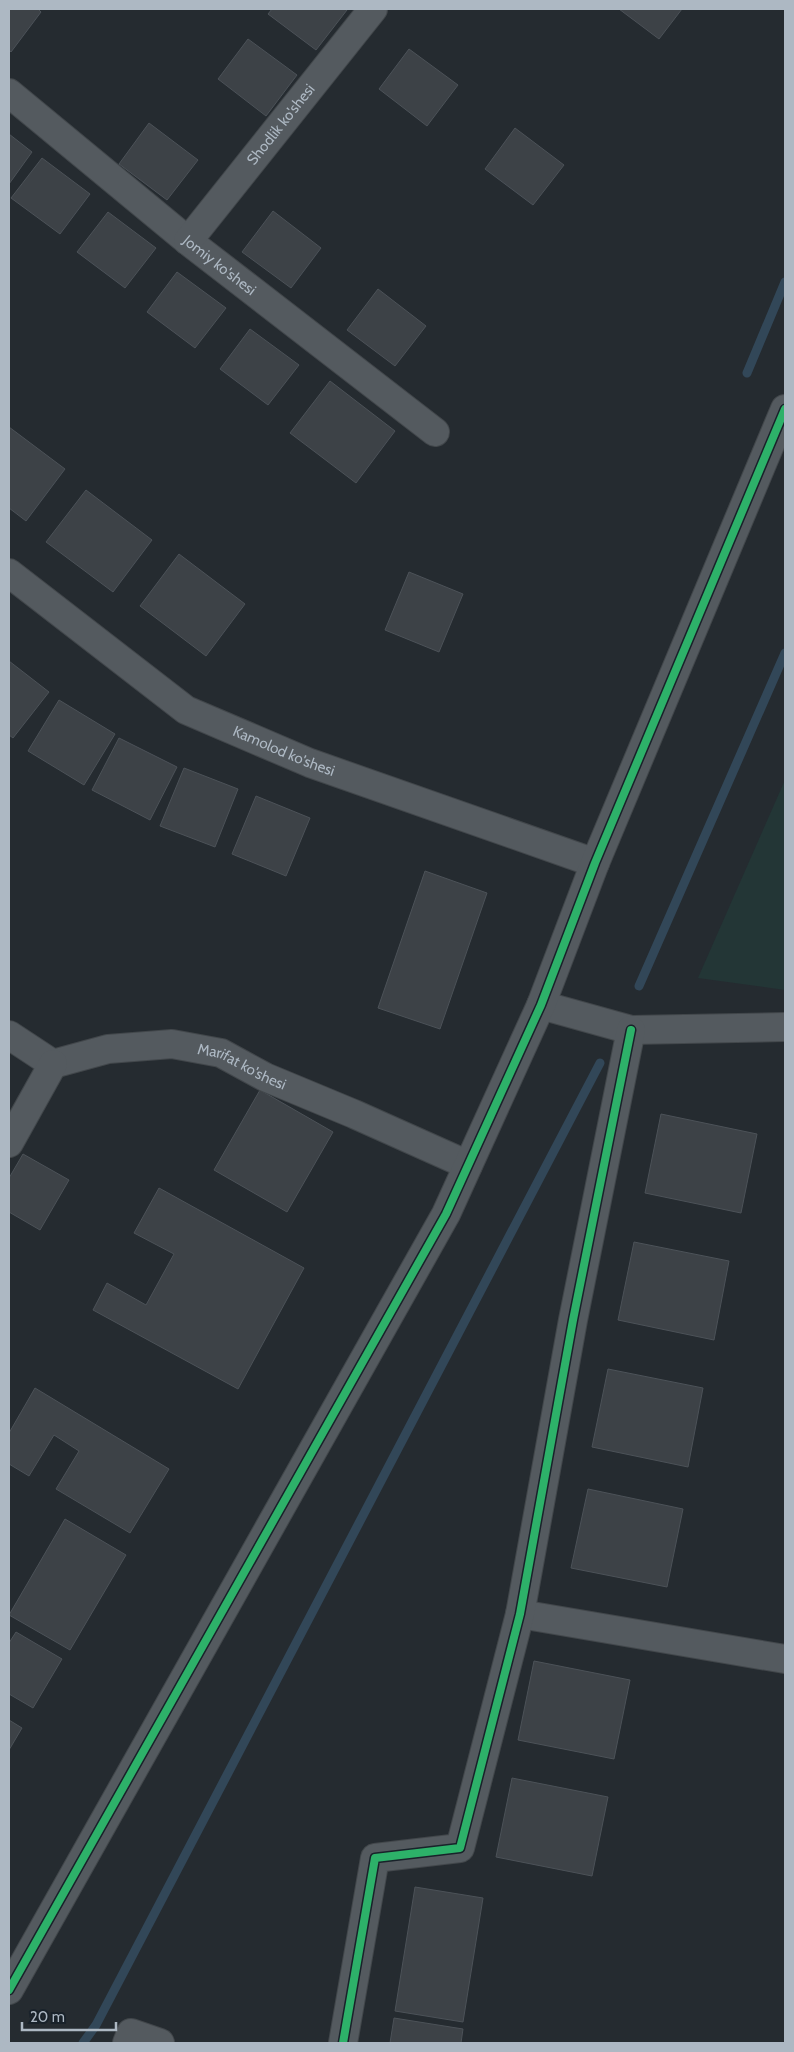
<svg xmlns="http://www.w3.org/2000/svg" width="794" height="2052" font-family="Cabin,sans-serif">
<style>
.green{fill:#233636}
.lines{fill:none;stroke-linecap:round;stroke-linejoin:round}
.stream{stroke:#324758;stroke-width:9}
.building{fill:#3d4247;stroke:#4c5258}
.minor-casing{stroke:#42474b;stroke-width:30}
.tertiary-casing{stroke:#42474b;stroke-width:30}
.minor{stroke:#545a5f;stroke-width:28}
.tertiary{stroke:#545a5f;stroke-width:28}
.cycleway-casing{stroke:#19222a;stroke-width:11}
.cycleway{stroke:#2db169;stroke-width:8}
.labels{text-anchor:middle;stroke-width:4;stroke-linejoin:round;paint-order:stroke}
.street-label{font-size:15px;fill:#adb8c3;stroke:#19222a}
</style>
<rect width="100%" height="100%" fill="#252b30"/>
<!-- green -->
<path class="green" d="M785 780V990L698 978Z"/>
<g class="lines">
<!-- stream -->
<path class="stream" d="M747 373 785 282
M639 986 785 653
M83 2043 96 2025 600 1063"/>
</g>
<!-- building -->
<path class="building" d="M9 9H38L41 12 11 52 9 50Z
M272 9H345L347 10 316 50 268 14Z
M619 9H682L659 39Z
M248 39 297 75 266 116 218 79Z
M409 49 458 85 427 126 379 89Z
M149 123 198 160 167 200 119 164Z
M515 128 564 165 533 205 485 169Z
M9 134 32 152 9 184Z
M42 158 90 194 60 234 11 198Z
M273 211 321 248 291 288 242 252Z
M108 212 156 248 125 288 77 252Z
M177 272 226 308 195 348 147 312Z
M378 289 426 326 395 366 347 330Z
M250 329 299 365 268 405 220 369Z
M330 381 395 431 356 483 290 433Z
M9 427 65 469 26 521 9 508Z
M86 490 152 540 113 592 46 542Z
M179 554 245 604 206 656 140 606Z
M409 572 463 594 439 652 385 630Z
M9 661 49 692 13 738 9 735Z
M59 700 115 734 84 785 28 751Z
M119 738 177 767 150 820 92 790Z
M184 768 238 789 215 847 160 826Z
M256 796 310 818 286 876 232 854Z
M425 871 487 893 440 1029 378 1008Z
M260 1090 333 1132 287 1212 214 1170Z
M661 1114 757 1134 741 1213 645 1193Z
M23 1154 69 1180 40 1230 9 1212V1178Z
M159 1188 304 1268 238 1389 93 1310 107 1283 146 1305 174 1254 134 1233Z
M634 1242 729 1261 714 1340 618 1320Z
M608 1369 703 1388 688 1467 592 1447Z
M35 1388 169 1469 130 1533 56 1489 79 1451 54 1435 29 1476 9 1464V1433Z
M588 1489 683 1509 667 1587 571 1568Z
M65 1519 126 1555 70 1650 9 1615Z
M16 1632 62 1659 33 1708 9 1694V1643Z
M534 1661 630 1680 614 1759 518 1740Z
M9 1720 22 1728 9 1750Z
M512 1778 608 1797 592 1876 496 1857Z
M415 1887 483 1898 463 2022 395 2011Z
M394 2018 463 2029 461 2043H390Z"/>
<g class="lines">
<defs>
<g id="minor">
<path id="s1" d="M9 93 188 241 435 432"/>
<path id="s2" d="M188 241 373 9"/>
<path id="s3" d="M9 573 186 710 310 763 595 863"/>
<path d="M541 1005 631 1030 785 1027"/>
<path id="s4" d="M9 1035 53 1064 108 1049 172 1044 221 1053 265 1077 354 1114 468 1165"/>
<path d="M9 1143 53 1064"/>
<path d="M520 1614 785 1659"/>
<path d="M127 2043 131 2033 160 2043"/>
<path d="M343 2043 375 1858 460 1848 520 1614 573 1320 631 1030"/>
</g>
<path id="tertiary" d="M9 1990 446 1214 541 1005 595 863 785 409"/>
</defs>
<!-- minor casing -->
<use href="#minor" class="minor-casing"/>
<!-- tertiary casing -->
<use href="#tertiary" class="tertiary-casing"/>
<!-- minor -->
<use href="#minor" class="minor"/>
<!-- tertiary -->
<use href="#tertiary" class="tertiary"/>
<defs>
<path id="cycleway" d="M9 1990 446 1214 541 1005 595 863 785 409
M343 2043 375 1858 460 1848 520 1614 573 1320 631 1030"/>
</defs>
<!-- cycleway casing -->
<use href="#cycleway" class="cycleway-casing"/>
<!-- cycleway -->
<use href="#cycleway" class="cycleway"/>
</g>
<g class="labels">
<!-- street labels -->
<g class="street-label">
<text dy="5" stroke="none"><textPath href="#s2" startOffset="149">Shodlik ko'shesi</textPath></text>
<text dy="5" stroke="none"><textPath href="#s1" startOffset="272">Jomiy ko'shesi</textPath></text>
<text dy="5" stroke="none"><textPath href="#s3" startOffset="330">Kamolod ko'shesi</textPath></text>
<text dy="5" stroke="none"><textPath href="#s4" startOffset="248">Marifat ko'shesi</textPath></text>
</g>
</g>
<!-- border -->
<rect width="794" height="2052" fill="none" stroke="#adb8c3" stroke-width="20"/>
<!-- scale -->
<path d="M22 2022v8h94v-8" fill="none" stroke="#adb8c3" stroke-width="2.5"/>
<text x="30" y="2022" font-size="15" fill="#adb8c3" stroke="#19222a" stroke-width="4" paint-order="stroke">20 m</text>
</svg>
